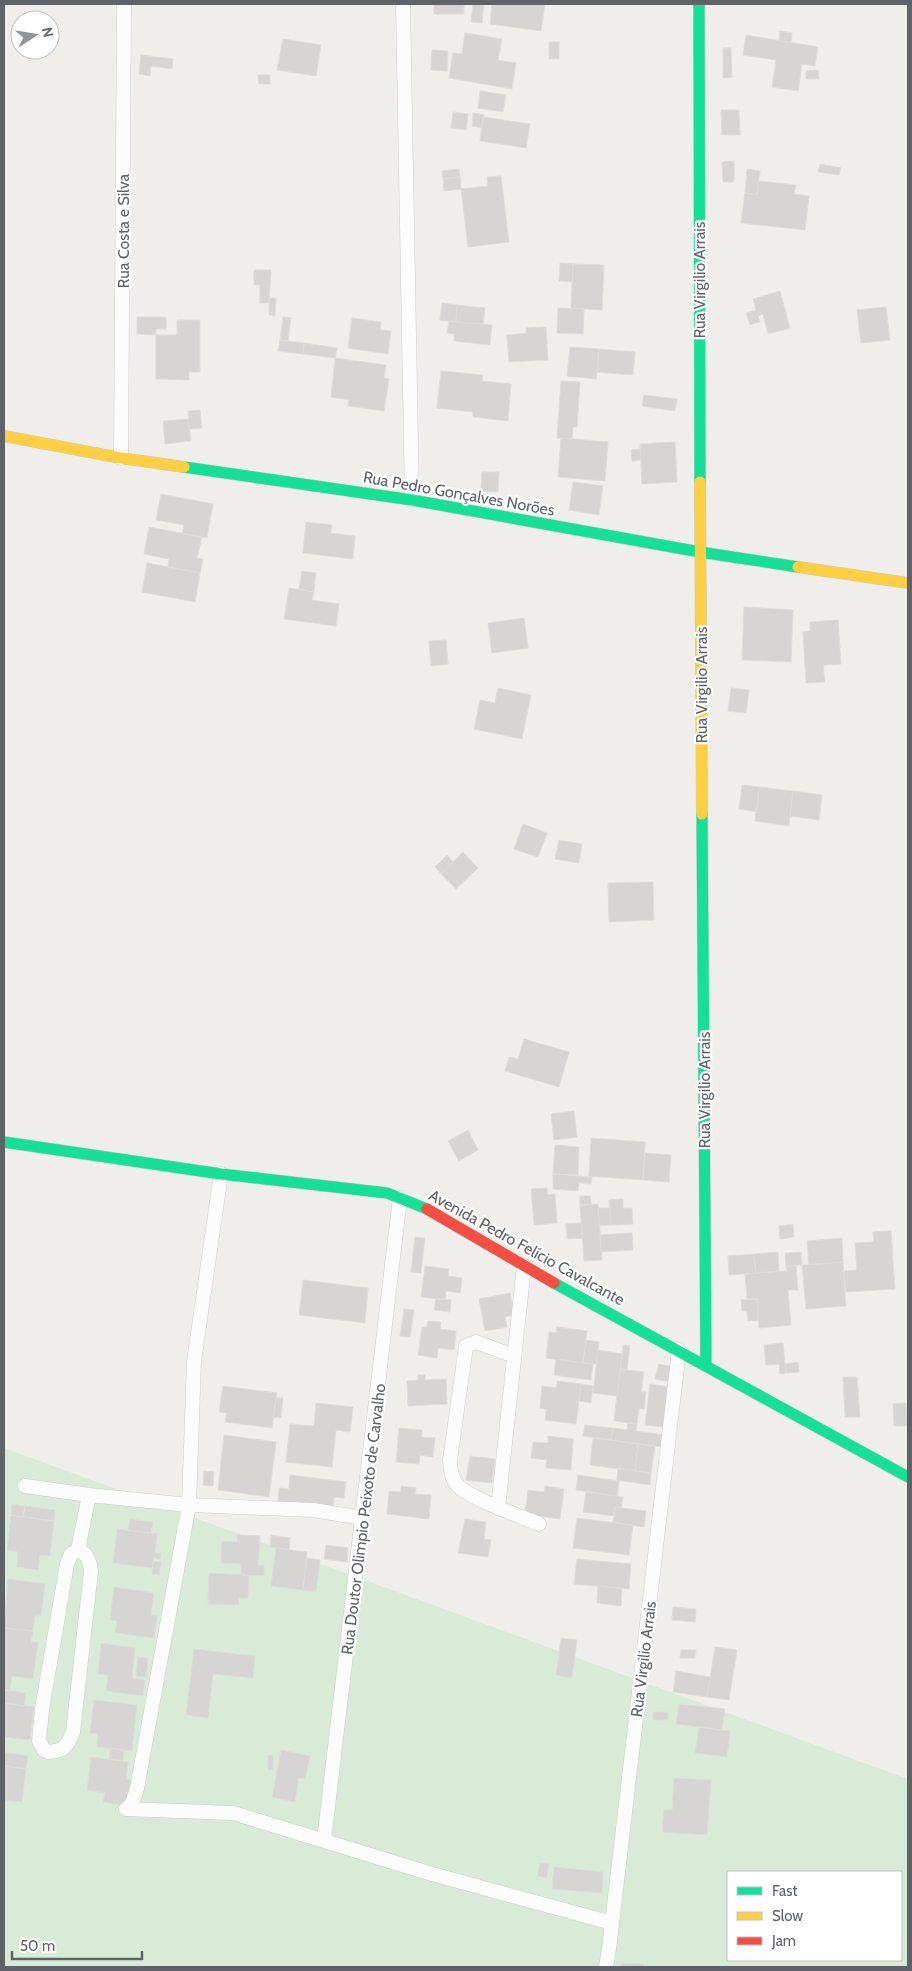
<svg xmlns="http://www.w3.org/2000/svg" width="912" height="1971" font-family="Cabin,sans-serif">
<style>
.green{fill:#d8ebd6;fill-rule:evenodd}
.building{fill:#d6d5d3;stroke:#deddd9}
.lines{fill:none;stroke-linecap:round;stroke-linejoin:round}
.street-casing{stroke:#cbcccc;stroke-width:15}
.fast-casing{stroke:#cacacb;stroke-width:12}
.slow-casing{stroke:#cacacb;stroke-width:12}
.jam-casing{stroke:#cacacb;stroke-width:12}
.street{stroke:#fdfcfc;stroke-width:14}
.fast{stroke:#16e098;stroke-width:11}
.slow{stroke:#ffcf43;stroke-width:11}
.jam{stroke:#f24e42;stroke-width:11}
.labels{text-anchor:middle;stroke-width:4.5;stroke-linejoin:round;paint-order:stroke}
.street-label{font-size:16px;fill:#5f6368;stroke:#fff}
</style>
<rect width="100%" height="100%" fill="#efeeea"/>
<!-- green -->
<path class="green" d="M4 1448 908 1779V1967H4ZM728 1872H901V1960H728Z"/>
<!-- building -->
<path class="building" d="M434 4H464V14H434Z
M473 4H484L482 23 471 22Z
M492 4H545L541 31 490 24Z
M780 31 792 33 791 43 779 41Z
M465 33 502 39 498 60 516 63 512 89 449 78 453 53 462 54Z
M746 35 818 47 815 66 802 64 798 91 772 87 776 60 743 55Z
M283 39 321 45 316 76 277 70Z
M549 42H559V59H549Z
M723 48H731L732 77 723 78Z
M432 50 448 51 447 71 431 70Z
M141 55 173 59 172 69 151 66 150 76 139 74Z
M818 70 819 79H806V71Z
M258 75H270V84H259Z
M480 91 506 95 503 112 478 108Z
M721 110H739L740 135H722Z
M453 112 468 114 466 130 451 128Z
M473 113 484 115 482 128 472 126Z
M483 117 530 124 526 148 480 141Z
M734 161V182H723L722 162Z
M820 164 841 168 839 175 818 172Z
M459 169 460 177 443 179 442 171Z
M747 169 760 171 757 195 745 193Z
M501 176 509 242 468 247 461 189 488 186 487 177Z
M460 177 461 189 444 191 443 179Z
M759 181 796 185 794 194 809 196 805 230 741 223 745 193 757 195Z
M560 263 573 264 572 282 559 281Z
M573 264 604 265 602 310 571 308Z
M254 270H271L269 303H260V285H254Z
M780 291 790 328 768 334 763 314 758 316 760 322 750 325 746 313 756 310 753 299Z
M269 298H276L275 316 269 315Z
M442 303 457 305 456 322 440 320Z
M457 305 485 308 483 324 456 322Z
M886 307 890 340 861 343 857 310Z
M558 308 584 309 583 334 557 333Z
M137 317H166V329H156V335L137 334Z
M283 317 291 318 288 341 280 340Z
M352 318 381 322 380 330 391 331 388 354 348 348Z
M177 320H200V372H189V380L156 379V335H177Z
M449 321 492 325 490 345 454 341V334L447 333Z
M546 327 548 360 509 362 507 335 526 333V328Z
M280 340 304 343 303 354 278 351Z
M304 343 337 348 335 358 303 354Z
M570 347 599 349 596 379 567 376Z
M599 349 635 352 633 375 597 372Z
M335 358 386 365 384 378 389 379 384 411 348 406 349 400 331 397Z
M441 371 483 375 482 381 511 384 508 421 473 417V412L437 408Z
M561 381 580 382 577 427H573L572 439 557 438Z
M644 395 677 399 675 411 642 406Z
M200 410 202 428 189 429 188 411Z
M188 419 191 441 165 444 163 421Z
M561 438 608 442 605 481 558 477Z
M675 442 677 482 642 484 640 444Z
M640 449 641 460 632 461 631 450Z
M482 472H499L498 492 481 491Z
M573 482 603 486 599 515 569 510Z
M161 494 213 504 207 538 182 534 184 525 156 520Z
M306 522 332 525 331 533 355 536 353 559 303 553Z
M149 527 202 537 197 558 203 559 200 573 168 567 169 559 144 554Z
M147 563 200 573 195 602 142 592Z
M302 571 316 573 314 592 299 589Z
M289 588 314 592 312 600 339 604 336 626 284 619Z
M744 607 793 610 791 662 742 660Z
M524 618 528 648 492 653 488 623Z
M838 620 841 664 823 665 825 682 806 683 803 632 810 631V622Z
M446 640 448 664 431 666 429 641Z
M498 688 531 695 522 739 474 729 480 700 495 703Z
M731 688 749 690 746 713 728 711Z
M742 785 759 787 757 812 739 809Z
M759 787 793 791 789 826 755 821Z
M793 791 822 795 819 820 790 816Z
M523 824 547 833 538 857 514 849Z
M559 840 582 844 579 863 555 859Z
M463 852 478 868 456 889 441 874Z
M447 855 453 862 441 874 435 867Z
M653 882 654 920 609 922 608 883Z
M524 1039 569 1052 559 1087 505 1071 509 1057 518 1059Z
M574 1111 577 1137 554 1140 551 1114Z
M468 1130 478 1150 459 1161 448 1141Z
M591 1138 645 1142 643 1180 589 1176Z
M555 1145 579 1147 578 1175 553 1174Z
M645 1153 671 1155 669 1182 643 1180Z
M553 1174 592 1177 591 1184 579 1183 578 1191 553 1189Z
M547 1188 548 1195 555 1194 557 1223 534 1225 531 1189Z
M580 1196H590L591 1204 580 1205Z
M623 1199V1208H632L633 1224 611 1225 609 1200Z
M598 1204 602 1260 584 1261 580 1205Z
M598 1208H610L611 1225 599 1226Z
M581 1223 583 1238 567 1239 566 1224Z
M793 1224 794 1237 780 1239 779 1226Z
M891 1231 895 1289 846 1292 844 1271 857 1270 855 1243 874 1242 873 1232Z
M632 1233 633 1250 601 1252 600 1235Z
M415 1237 425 1238 421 1273 411 1272Z
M842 1238 843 1262 809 1265 807 1241Z
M778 1252 779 1271 756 1273 754 1254Z
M801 1252 802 1265 786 1266 785 1253Z
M754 1254 756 1273 729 1275 728 1256Z
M843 1262 846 1306 806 1309 802 1265Z
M796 1265 798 1290H788L791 1325 759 1328 757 1299H747L745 1274 787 1271 786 1266Z
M425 1266 449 1269 448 1276 462 1278 460 1293 446 1291 445 1300 421 1297Z
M303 1280 368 1288 365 1323 299 1315Z
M510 1293 514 1315 505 1317 507 1327 485 1331 479 1299Z
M436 1298 451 1300 450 1312 434 1310Z
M757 1299 758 1320 748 1321 747 1311H742L741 1300Z
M404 1309 414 1310 410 1337 400 1336Z
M428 1321 441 1322 440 1329 456 1331 454 1350 438 1348 437 1358 418 1355 422 1327H427Z
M557 1327 587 1331 583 1363 546 1358 549 1332 556 1333Z
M586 1340 599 1342 596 1364 583 1363Z
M783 1343 786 1373 780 1374 779 1364 766 1365 764 1345Z
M623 1345H630L627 1370 620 1369Z
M598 1350 622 1354 617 1396 593 1393Z
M556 1359 593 1364 591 1380 554 1375Z
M798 1362 799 1372 786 1373 785 1364Z
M659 1364 674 1367 671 1382 655 1379Z
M620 1369 644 1372 641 1392H646L644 1409 639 1408 637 1424 614 1421Z
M418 1375H425V1380L446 1379 447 1404 408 1406 407 1381 418 1380Z
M843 1377H857L860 1417H845Z
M557 1381 581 1384 576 1424 545 1420 546 1409 540 1408 542 1386 556 1388Z
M581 1384 593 1386 591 1403 579 1401Z
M650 1384 669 1387 664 1427 645 1425Z
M223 1386 277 1393 272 1428 225 1422 227 1413 219 1412Z
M276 1398H283L281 1418 273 1417Z
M316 1403 353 1407 350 1432 336 1430 332 1467 286 1462 290 1424 314 1426Z
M906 1403 907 1426H894L893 1404Z
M628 1423 637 1424 636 1431 663 1435 662 1447 611 1440 613 1428 627 1430Z
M585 1425 613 1428 611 1440 583 1436Z
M399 1428 422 1430V1437L435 1438 433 1457 420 1455 419 1464 396 1462Z
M224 1435 276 1442 269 1497 218 1490Z
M548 1436 573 1439 571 1470 546 1468 547 1460 531 1458 533 1442 548 1443Z
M593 1438 638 1444 635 1471 590 1465Z
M638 1444 655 1446 651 1473 635 1471Z
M470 1456 495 1459 492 1483 466 1480Z
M618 1468 651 1473 650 1485 617 1480Z
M204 1471 214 1472 213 1486 203 1485Z
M290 1475 346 1482 344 1498 334 1497 333 1510 278 1502 279 1488 289 1489Z
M578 1475 619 1481 617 1496 576 1490Z
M401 1486 416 1488 415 1494 431 1495 429 1519 387 1514 389 1491 401 1492Z
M545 1486 564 1489 560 1519 525 1514 528 1490 544 1492Z
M586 1492 623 1497 621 1507H615L614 1516 583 1512Z
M12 1504 25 1506 23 1517 11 1515Z
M25 1506 55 1510 54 1521 23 1517Z
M615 1507 646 1511 644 1527 613 1522Z
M11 1515 54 1521 50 1556 40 1555 38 1570 17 1567 18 1552 7 1550Z
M577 1518 633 1525 629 1555 573 1548Z
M130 1519 153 1522 151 1533 128 1530Z
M465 1519 486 1522 484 1539 491 1540 488 1557 458 1553Z
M117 1529 157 1534 155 1553H161L160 1559 154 1558 152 1568 113 1563Z
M237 1535 260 1536 258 1565H264V1576L241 1575V1564L221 1563 222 1541 237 1542Z
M271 1535 290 1538 289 1550 270 1547Z
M326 1545 348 1548 347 1562 324 1559Z
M276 1548 307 1552 303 1590 271 1586Z
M307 1558 320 1560 316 1592 303 1590Z
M577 1559 631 1564 629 1589 574 1584Z
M153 1561 161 1562 159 1575 152 1574Z
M209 1573 249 1575 248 1598H239V1605L208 1604Z
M8 1579 45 1584 41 1616H35L33 1631 4 1628Z
M598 1586 622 1588 621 1606 597 1603Z
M114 1587 154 1593 151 1615 157 1616 154 1638 115 1633 117 1621 110 1620Z
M673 1607 696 1609 695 1622 672 1620Z
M4 1628 33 1631 31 1642H38L33 1679 12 1676 10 1690H4Z
M561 1638 577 1640 572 1678 556 1675Z
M101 1643 135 1648 132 1678 145 1680 143 1696 106 1691 108 1675 98 1674Z
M715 1647 737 1650 729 1700 707 1697Z
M194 1649 255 1656 253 1678 213 1674 208 1718 186 1715Z
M681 1650H696L695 1658H680Z
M138 1657 148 1658 146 1677 136 1676Z
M676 1671 710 1677 707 1697 673 1692Z
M4 1690 26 1693 24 1706 4 1703Z
M94 1700 137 1705 132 1751 97 1747 98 1734 90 1733Z
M4 1703 34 1707 30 1740 4 1737Z
M679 1704 725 1709 722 1730 676 1724Z
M653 1712H668V1720H653Z
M699 1727 730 1731 727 1757 695 1753Z
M110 1748 124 1750 123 1761 109 1759Z
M281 1750 310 1756 305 1779 299 1778 295 1802 272 1797Z
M4 1752 28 1756 26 1769 4 1766Z
M268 1755H273V1770H268Z
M91 1757 128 1762 126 1779 132 1780 129 1806 103 1802 105 1793 87 1790Z
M4 1766 26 1769 22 1802 4 1800Z
M674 1778 711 1780 707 1835 662 1832 664 1810H672Z
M540 1863 549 1864 547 1878 537 1876Z
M554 1867 603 1872 602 1893 552 1889Z
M622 1963 644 1964 643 1967H621Z"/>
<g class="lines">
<defs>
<path id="street" d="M403 4 412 500
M121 458 124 4
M514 1356 476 1342 466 1346 450 1460C450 1469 451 1478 457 1485 470 1499 520 1516 539 1524
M25 1486 89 1495 189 1505 313 1510 363 1518
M498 1508 524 1266
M78 1550C87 1552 90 1562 91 1571L73 1732 68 1743 62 1749 56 1751 49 1752 44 1750 39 1741 42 1709 67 1564 71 1554 78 1550 89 1495
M126 1809 132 1804 137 1788 189 1505 194 1361 221 1174
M126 1809 233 1813 432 1874 612 1923
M324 1840 400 1198
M606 1967 609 1949 679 1350"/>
<path id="fast" d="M699 4 700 482
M184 467 412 500 700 552 798 567
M702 814 706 1366
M4 1142 221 1174 387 1193 427 1209
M554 1283 908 1477"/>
<path id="slow" d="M4 436 121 458 184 467
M700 482 702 814
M798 567 908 583"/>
<path id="jam" d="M427 1209 554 1283"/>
</defs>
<!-- street casing -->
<use href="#street" class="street-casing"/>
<!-- fast casing -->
<use href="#fast" class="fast-casing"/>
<!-- slow casing -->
<use href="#slow" class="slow-casing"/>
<!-- jam casing -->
<use href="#jam" class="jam-casing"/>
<!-- street -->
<use href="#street" class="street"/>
<!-- fast -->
<use href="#fast" class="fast"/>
<!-- slow -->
<use href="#slow" class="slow"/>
<!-- jam -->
<use href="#jam" class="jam"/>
</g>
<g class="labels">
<!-- street labels -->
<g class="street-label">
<text transform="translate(123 231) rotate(-90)" y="6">Rua Costa e Silva</text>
<text transform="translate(699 280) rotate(-90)" y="6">Rua Virgilio Arrais</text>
<text transform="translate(459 493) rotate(10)" y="6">Rua Pedro Gonçalves Norões</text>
<text transform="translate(701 685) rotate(-90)" y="6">Rua Virgilio Arrais</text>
<text transform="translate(704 1090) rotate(-90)" y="6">Rua Virgilio Arrais</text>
<text transform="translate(527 1247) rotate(29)" y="6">Avenida Pedro Felício Cavalcante</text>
<text transform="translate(363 1519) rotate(-83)" y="6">Rua Doutor Olimpio Peixoto de Carvalho</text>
<text transform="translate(643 1659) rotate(-83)" y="6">Rua Virgilio Arrais</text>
</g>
</g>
<!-- border -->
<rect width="912" height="1971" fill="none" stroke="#5f6368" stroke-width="10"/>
<!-- legend -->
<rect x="727" y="1871" width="175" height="90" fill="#ffffff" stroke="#bfc1c3"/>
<rect x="737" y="1887" width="25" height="8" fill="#16e098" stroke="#bfc1c3"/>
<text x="772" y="1896" font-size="15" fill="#5f6368">Fast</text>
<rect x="737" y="1912" width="25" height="8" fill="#ffcf43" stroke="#bfc1c3"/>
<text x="772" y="1921" font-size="15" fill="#5f6368">Slow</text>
<rect x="737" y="1937" width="25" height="8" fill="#f24e42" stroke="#bfc1c3"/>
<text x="772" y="1946" font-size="15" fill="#5f6368">Jam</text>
<!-- north arrow -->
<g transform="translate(35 35) rotate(78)"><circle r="24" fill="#ffffff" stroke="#bfc1c3"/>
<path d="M0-4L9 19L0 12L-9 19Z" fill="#919496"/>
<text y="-8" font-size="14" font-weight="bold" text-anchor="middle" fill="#5f6368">N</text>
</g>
<!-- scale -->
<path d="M12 1951v8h130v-8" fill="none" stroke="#5f6368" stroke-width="2.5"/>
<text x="20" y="1951" font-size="15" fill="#5f6368" stroke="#ffffff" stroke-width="4" paint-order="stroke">50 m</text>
</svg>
